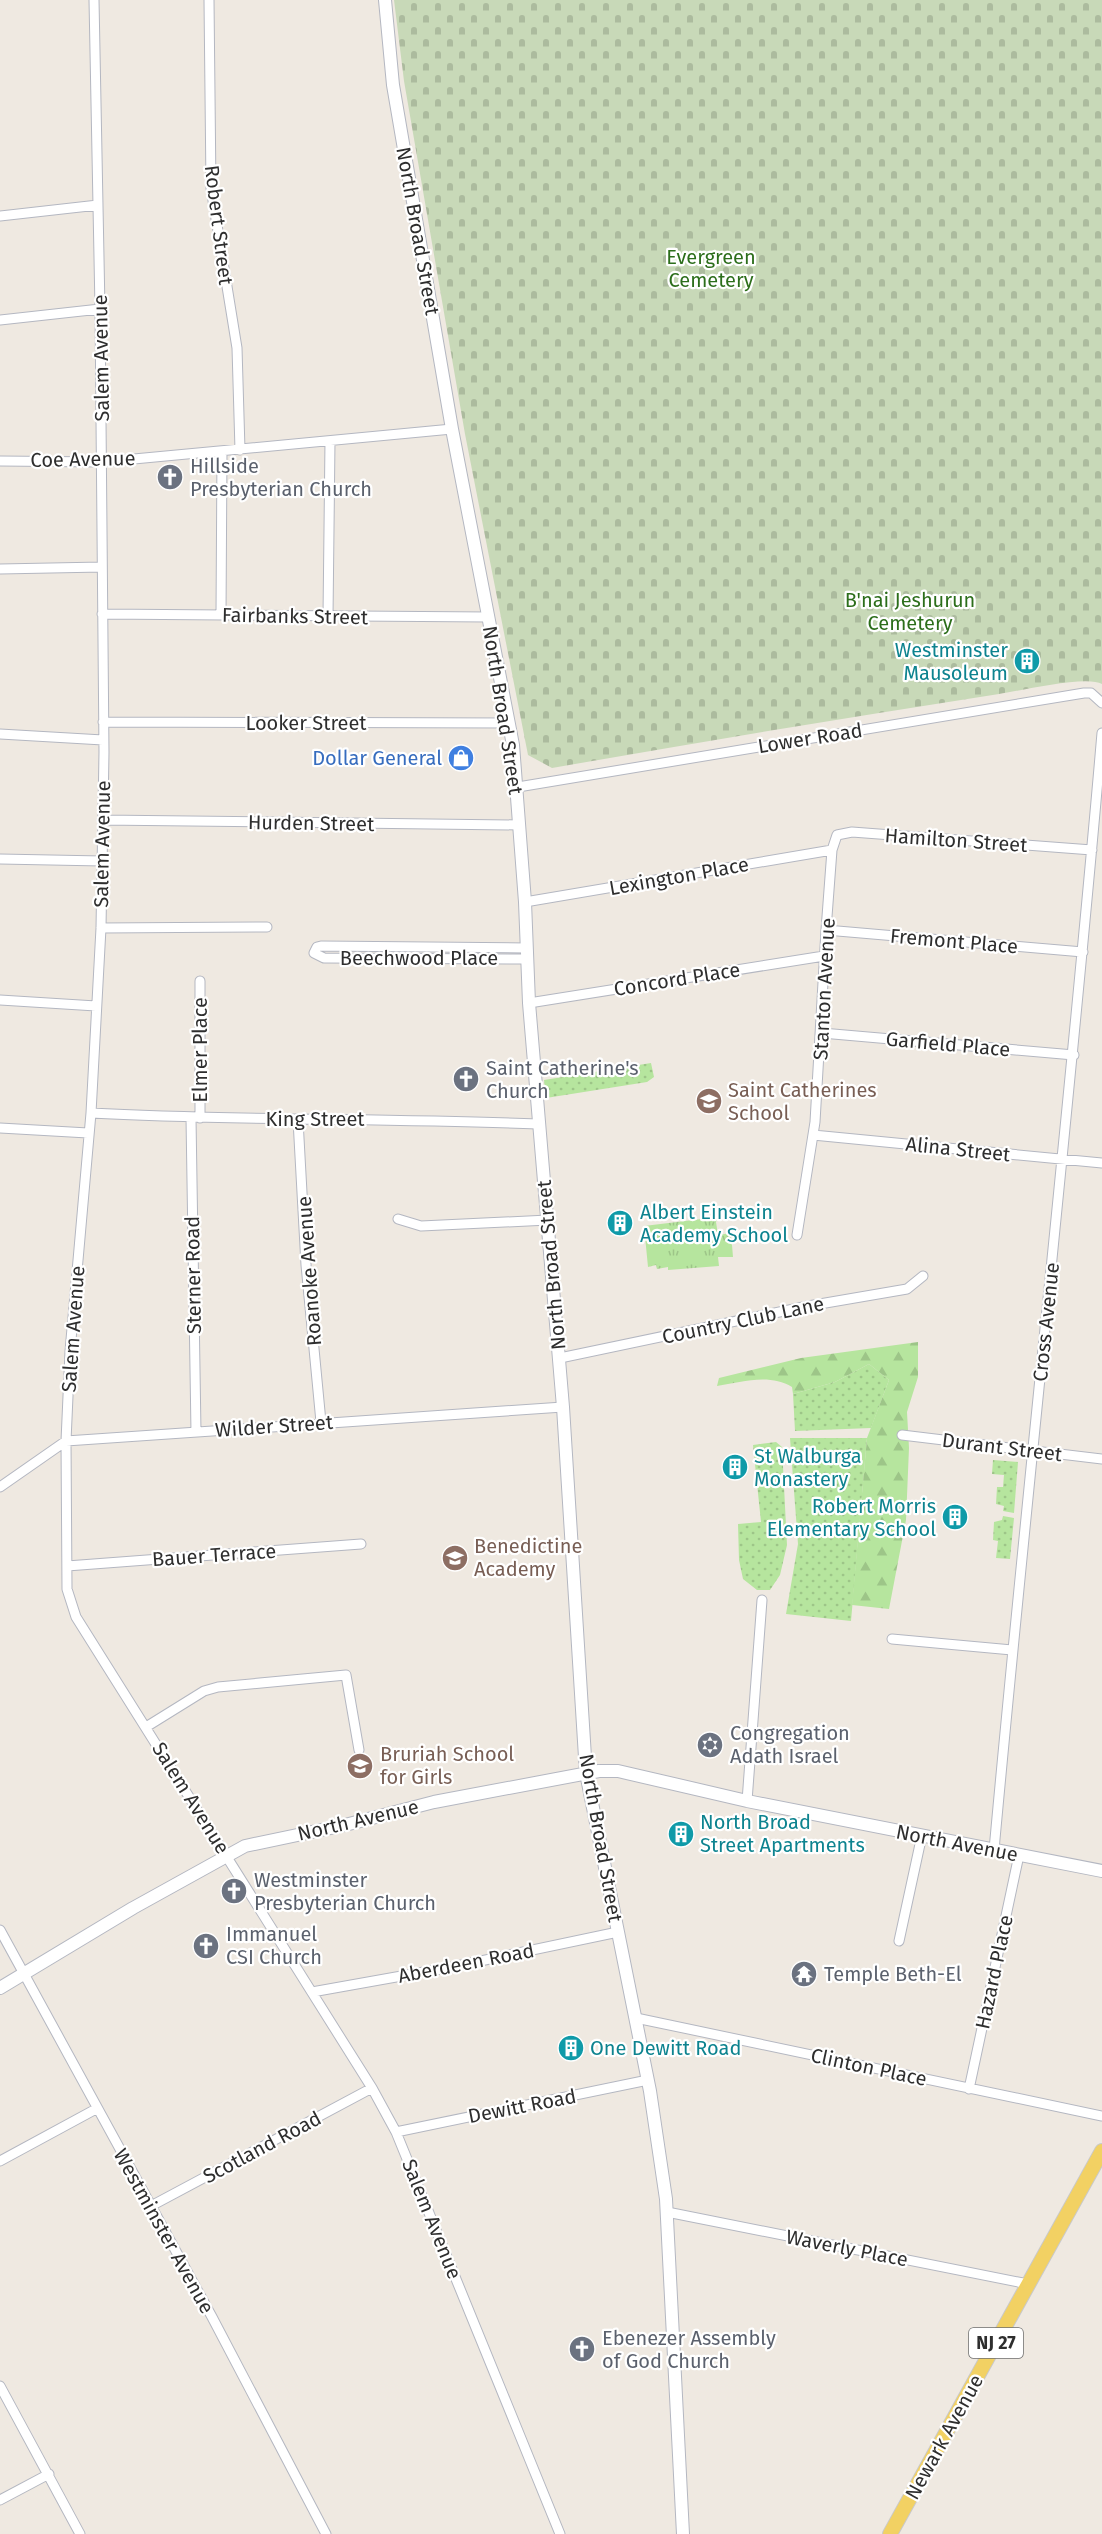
<svg xmlns="http://www.w3.org/2000/svg" width="1102" height="2534" font-family="'Fira Sans',sans-serif">
<style>
.grass{fill:url(#grass-dots)}
.forest{fill:url(#forest-firs)}
.cemetery{fill:url(#cemetery-stones)}
.park{fill:url(#park-tufts)}
.lines{fill:none;stroke-linecap:round;stroke-linejoin:round}
.minor-casing{stroke:#b4b7c1;stroke-width:11}
.secondary-casing{stroke:#b4b7c1;stroke-width:14}
.primary-casing{stroke:#c9c9c9;stroke-width:16}
.minor{stroke:#fff;stroke-width:9}
.secondary{stroke:#fff;stroke-width:12}
.primary{stroke:#f2d163;stroke-width:14}
.labels{text-anchor:middle;stroke-width:4.5;stroke-linejoin:round;paint-order:stroke}
.shield{fill:#fff;stroke:#6d6d6d;stroke-width:1.5}
.shield-label{font-size:18px;font-weight:bold;fill:#2e2e2e}
.street-label{font-size:20px;fill:#2e2e2e;stroke:#fff}
.park-label{font-size:20px;fill:#2c6e1b;stroke:#fff}
.worship-label{font-size:20px;fill:#5b616d;stroke:#fff;text-anchor:start}
.culture-label{font-size:20px;fill:#0d838f;stroke:#fff;text-anchor:start}
.shop-label{font-size:20px;fill:#366cbe;stroke:#fff;text-anchor:end}
.education-label{font-size:20px;fill:#785e54;stroke:#fff;text-anchor:start}
</style>
<defs>
<pattern id="grass-dots" width="8" height="8" patternUnits="userSpaceOnUse" patternTransform="scale(1.5)"><rect width="8" height="8" fill="#b6e59e"/><path d="M2 2h.1M6 6h.1" fill="none" stroke="#9dc588" stroke-width="1.8" stroke-linecap="round"/></pattern>
<pattern id="forest-firs" width="22" height="20" patternUnits="userSpaceOnUse" patternTransform="scale(1.5)"><rect width="22" height="20" fill="#b6e59e"/><path d="M5 1l3.5 6h-7zM16 11l3.5 6h-7z" fill="#9dc588"/></pattern>
<pattern id="cemetery-stones" width="16" height="16" patternUnits="userSpaceOnUse" patternTransform="scale(1.5)"><rect width="16" height="16" fill="#c8d9b8"/><path d="M2 7V4a2 2 0 0 1 4 0v3zM10 15v-3a2 2 0 0 1 4 0v3z" fill="#acbb9e"/></pattern>
<pattern id="park-tufts" width="24" height="20" patternUnits="userSpaceOnUse" patternTransform="scale(1.5)"><rect width="24" height="20" fill="#b6e59e"/><path d="M3 7l-1-3M5 7V3M7 7l1-3M15 17l-1-3M17 17v-4M19 17l1-3" fill="none" stroke="#9dc588"/></pattern>
</defs>
<rect width="100%" height="100%" fill="#efe9e1"/>
<!-- grass -->
<path class="grass" d="M651 1063 654 1077 647 1082 546 1098 544 1080Z
M869 1364 889 1380 871 1428 795 1431 793 1394 835 1382Z
M790 1438H867L851 1621 786 1614 798 1544Z
M776 1442 782 1447 787 1545 780 1575 770 1590H757L743 1579 739 1560 738 1524 761 1522 753 1445Z
M993 1460 1018 1462 1014 1513 1003 1511 1004 1506 996 1504 997 1487H1003L1004 1475 992 1474Z
M1003 1516 1014 1518 1010 1559 996 1558 998 1541 993 1540 994 1522 1002 1520Z"/>
<!-- forest -->
<path class="forest" d="M918 1342V1377L907 1412 909 1448 906 1520 889 1609 852 1605 867 1438 889 1380 869 1364 835 1382 793 1394 792 1387C770 1373 741 1382 717 1386L719 1378 801 1358Z"/>
<!-- cemetery -->
<path class="cemetery" d="M394 0H1102V684C1086 675 1020 691 999 694 850 717 701 742 552 768L528 755 465 434 404 81Z"/>
<!-- park -->
<path class="park" d="M718 1217 716 1222 718 1235 731 1233 733 1257H718L719 1266 668 1270V1267L657 1269 656 1265 648 1267 644 1226Z"/>
<g class="lines">
<defs>
<path id="minor" d="M94 0 100 309 104 752 101 928 91 1113 70 1351 66 1441 67 1589 76 1617 372 2088 396 2132 560 2534
M209 0 211 188 237 348 240 450
M0 216 98 205
M0 320 100 309
M0 461 102 462 452 429
M0 569 102 567
M102 614 488 617
M221 615 222 451
M328 617 330 441
M103 722 509 723
M0 734 103 740
M518 787 1084 693H1091L1102 703
M102 820 520 825
M0 859 102 861
M525 902 832 850
M101 928 267 927
M826 930 1083 952
M527 948 321 946 317 947 314 953 324 958 527 959
M200 981V1118
M0 1000 96 1006
M529 1003 824 956
M822 1033 1074 1055
M91 1113C240 1121 389 1118 538 1124
M191 1118 196 1432
M298 1120 306 1265 321 1422
M0 1128 88 1133
M813 1135 1102 1163
M398 1219 421 1226 548 1220
M797 1235 815 1122 826 930 832 850 837 835 852 832 1092 850
M560 1358 808 1306 907 1289 923 1276
M902 1435 1102 1459
M0 1487 66 1441 563 1407
M67 1566 361 1544
M892 1639 1012 1650
M146 1727 204 1691 218 1687 346 1675 359 1750
M747 1801 762 1600
M994 1850C1028 1477 1070 1106 1102 733
M0 1930 212 2317 326 2534
M899 1941 922 1835
M312 1992 452 1967 618 1932
M636 2018 1102 2116
M969 2089 1019 1855
M396 2132 648 2080
M0 2161 96 2109
M151 2206 372 2088
M667 2212 1028 2284
M0 2386 80 2534
M0 2500 49 2474"/>
<path id="secondary" d="M385 0 393 85 452 429 513 745 525 902 529 1003 563 1407 586 1773 650 2091 666 2199 683 2534
M0 1988 133 1908 245 1846 345 1825 434 1802 599 1771H618L747 1801 1102 1871"/>
<path id="primary" d="M890 2534 1102 2151"/>
</defs>
<!-- minor casing -->
<use href="#minor" class="minor-casing"/>
<!-- secondary casing -->
<use href="#secondary" class="secondary-casing"/>
<!-- primary casing -->
<use href="#primary" class="primary-casing"/>
<!-- minor -->
<use href="#minor" class="minor"/>
<!-- secondary -->
<use href="#secondary" class="secondary"/>
<!-- primary -->
<use href="#primary" class="primary"/>
</g>
<!-- icons -->
<defs>
<symbol id="church-disc" viewBox="-11 -11 22 22"><circle r="9.5" fill="#6b7280" stroke="#fff"/><path d="M-1.2-6h2.4v3.5h3.3v2.4h-3.3V6h-2.4V-.1h-3.3v-2.4h3.3Z" fill="#fff"/></symbol>
<symbol id="building-disc" viewBox="-11 -11 22 22"><circle r="9.5" fill="#0f9aa8" stroke="#fff"/><path d="M-4-6H4V6H1V3H-1V6H-4ZM-2.5-4.3h1.7v1.8h-1.7ZM.8-4.3h1.7v1.8H.8ZM-2.5-1h1.7V.8h-1.7ZM.8-1h1.7V.8H.8Z" fill="#fff"/></symbol>
<symbol id="shop-disc" viewBox="-11 -11 22 22"><circle r="9.5" fill="#3f7fe0" stroke="#fff"/><path d="M-5-2.5h2.3a2.7 3.5 0 0 1 5.4 0H5L5.5 6h-11ZM-1.5-2.5h3a1.5 2.3 0 0 0-3 0Z" fill="#fff"/></symbol>
<symbol id="school-disc" viewBox="-11 -11 22 22"><circle r="9.5" fill="#8d6e63" stroke="#fff"/><path d="M0-5L7-2L0 1L-7-2ZM-4 1L0 2.5L4 1V4Q0 6-4 4Z" fill="#fff"/></symbol>
<symbol id="synagogue-disc" viewBox="-11 -11 22 22"><circle r="9.5" fill="#6b7280" stroke="#fff"/><path d="M0-6.5L5.6 3.2H-5.6ZM0 6.5L5.6-3.2H-5.6Z" fill="#fff"/></symbol>
<symbol id="temple-disc" viewBox="-11 -11 22 22"><circle r="9.5" fill="#6b7280" stroke="#fff"/><path d="M0-6L5-2H3V0L6.5 2.5H4V6H1.5V3h-3V6H-4V2.5H-6.5L-3 0V-2H-5Z" fill="#fff"/></symbol>
</defs>
<g fill-rule="evenodd">
<use href="#church-disc" x="155" y="462" width="30" height="30"/>
<use href="#building-disc" x="1012" y="646" width="30" height="30"/>
<use href="#shop-disc" x="446" y="743" width="30" height="30"/>
<use href="#church-disc" x="451" y="1064" width="30" height="30"/>
<use href="#school-disc" x="694" y="1086" width="30" height="30"/>
<use href="#building-disc" x="605" y="1208" width="30" height="30"/>
<use href="#building-disc" x="720" y="1452" width="30" height="30"/>
<use href="#building-disc" x="940" y="1502" width="30" height="30"/>
<use href="#school-disc" x="440" y="1543" width="30" height="30"/>
<use href="#synagogue-disc" x="695" y="1730" width="30" height="30"/>
<use href="#school-disc" x="345" y="1751" width="30" height="30"/>
<use href="#building-disc" x="666" y="1819" width="30" height="30"/>
<use href="#church-disc" x="219" y="1876" width="30" height="30"/>
<use href="#church-disc" x="191" y="1931" width="30" height="30"/>
<use href="#temple-disc" x="789" y="1959" width="30" height="30"/>
<use href="#building-disc" x="556" y="2033" width="30" height="30"/>
<use href="#church-disc" x="567" y="2334" width="30" height="30"/>
</g>
<g class="labels">
<!-- shield labels -->
<rect class="shield" x="969" y="2328" width="54" height="30" rx="4.5"/>
<g class="shield-label">
<text x="996" y="2349">NJ 27</text>
</g>
<!-- street labels -->
<g class="street-label">
<text transform="translate(219 225) rotate(83)" y="7">Robert Street</text>
<text transform="translate(418 231) rotate(80)" y="7">North Broad Street</text>
<text transform="translate(101 358) rotate(-91)" y="7">Salem Avenue</text>
<text transform="translate(83 459) rotate(-1)" y="7">Coe Avenue</text>
<text transform="translate(295 616) rotate(1)" y="7">Fairbanks Street</text>
<text transform="translate(503 710) rotate(81)" y="7">North Broad Street</text>
<text x="306" y="730">Looker Street</text>
<text transform="translate(810 738) rotate(-9)" y="7">Lower Road</text>
<text transform="translate(311 823) rotate(1)" y="7">Hurden Street</text>
<text transform="translate(956 840) rotate(4)" y="7">Hamilton Street</text>
<text transform="translate(102 844) rotate(-89)" y="7">Salem Avenue</text>
<text transform="translate(679 876) rotate(-10)" y="7">Lexington Place</text>
<text transform="translate(954 941) rotate(5)" y="7">Fremont Place</text>
<text x="419" y="965">Beechwood Place</text>
<text transform="translate(677 979) rotate(-9)" y="7">Concord Place</text>
<text transform="translate(824 989) rotate(-87)" y="7">Stanton Avenue</text>
<text transform="translate(948 1044) rotate(5)" y="7">Garfield Place</text>
<text transform="translate(200 1050) rotate(-90)" y="7">Elmer Place</text>
<text x="315" y="1126">King Street</text>
<text transform="translate(958 1149) rotate(6)" y="7">Alina Street</text>
<text transform="translate(551 1265) rotate(-95)" y="7">North Broad Street</text>
<text transform="translate(309 1271) rotate(-94)" y="7">Roanoke Avenue</text>
<text transform="translate(193 1275) rotate(-91)" y="7">Sterner Road</text>
<text transform="translate(743 1320) rotate(-12)" y="7">Country Club Lane</text>
<text transform="translate(1046 1322) rotate(-84)" y="7">Cross Avenue</text>
<text transform="translate(73 1329) rotate(-86)" y="7">Salem Avenue</text>
<text transform="translate(274 1426) rotate(-4)" y="7">Wilder Street</text>
<text transform="translate(1002 1447) rotate(7)" y="7">Durant Street</text>
<text transform="translate(214 1555) rotate(-4)" y="7">Bauer Terrace</text>
<text transform="translate(191 1798) rotate(58)" y="7">Salem Avenue</text>
<text transform="translate(358 1820) rotate(-13)" y="7">North Avenue</text>
<text transform="translate(601 1838) rotate(80)" y="7">North Broad Street</text>
<text transform="translate(957 1843) rotate(11)" y="7">North Avenue</text>
<text transform="translate(466 1963) rotate(-11)" y="7">Aberdeen Road</text>
<text transform="translate(994 1972) rotate(-78)" y="7">Hazard Place</text>
<text transform="translate(869 2067) rotate(12)" y="7">Clinton Place</text>
<text transform="translate(522 2106) rotate(-11)" y="7">Dewitt Road</text>
<text transform="translate(262 2147) rotate(-28)" y="7">Scotland Road</text>
<text transform="translate(432 2219) rotate(68)" y="7">Salem Avenue</text>
<text transform="translate(164 2231) rotate(61)" y="7">Westminster Avenue</text>
<text transform="translate(847 2248) rotate(11)" y="7">Waverly Place</text>
<text transform="translate(944 2437) rotate(-61)" y="7">Newark Avenue</text>
</g>
<!-- park labels -->
<g class="park-label">
<text x="711" y="264">Evergreen<tspan x="711" dy="23">Cemetery</tspan></text>
<text x="910" y="607">B'nai Jeshurun<tspan x="910" dy="23">Cemetery</tspan></text>
</g>
<!-- worship labels -->
<g class="worship-label">
<text x="190" y="473">Hillside<tspan x="190" dy="23">Presbyterian Church</tspan></text>
<text x="486" y="1075">Saint Catherine's<tspan x="486" dy="23">Church</tspan></text>
<text x="730" y="1740">Congregation<tspan x="730" dy="23">Adath Israel</tspan></text>
<text x="254" y="1887">Westminster<tspan x="254" dy="23">Presbyterian Church</tspan></text>
<text x="226" y="1941">Immanuel<tspan x="226" dy="23">CSI Church</tspan></text>
<text x="824" y="1981">Temple Beth-El</text>
<text x="602" y="2345">Ebenezer Assembly<tspan x="602" dy="23">of God Church</tspan></text>
</g>
<!-- culture labels -->
<g class="culture-label">
<text x="1008" y="657" text-anchor="end">Westminster<tspan x="1008" dy="23">Mausoleum</tspan></text>
<text x="640" y="1219">Albert Einstein<tspan x="640" dy="23">Academy School</tspan></text>
<text x="754" y="1463">St Walburga<tspan x="754" dy="23">Monastery</tspan></text>
<text x="936" y="1513" text-anchor="end">Robert Morris<tspan x="936" dy="23">Elementary School</tspan></text>
<text x="700" y="1829">North Broad<tspan x="700" dy="23">Street Apartments</tspan></text>
<text x="590" y="2055">One Dewitt Road</text>
</g>
<!-- shop labels -->
<g class="shop-label">
<text x="442" y="765">Dollar General</text>
</g>
<!-- education labels -->
<g class="education-label">
<text x="728" y="1097">Saint Catherines<tspan x="728" dy="23">School</tspan></text>
<text x="474" y="1553">Benedictine<tspan x="474" dy="23">Academy</tspan></text>
<text x="380" y="1761">Bruriah School<tspan x="380" dy="23">for Girls</tspan></text>
</g>
</g>
</svg>
